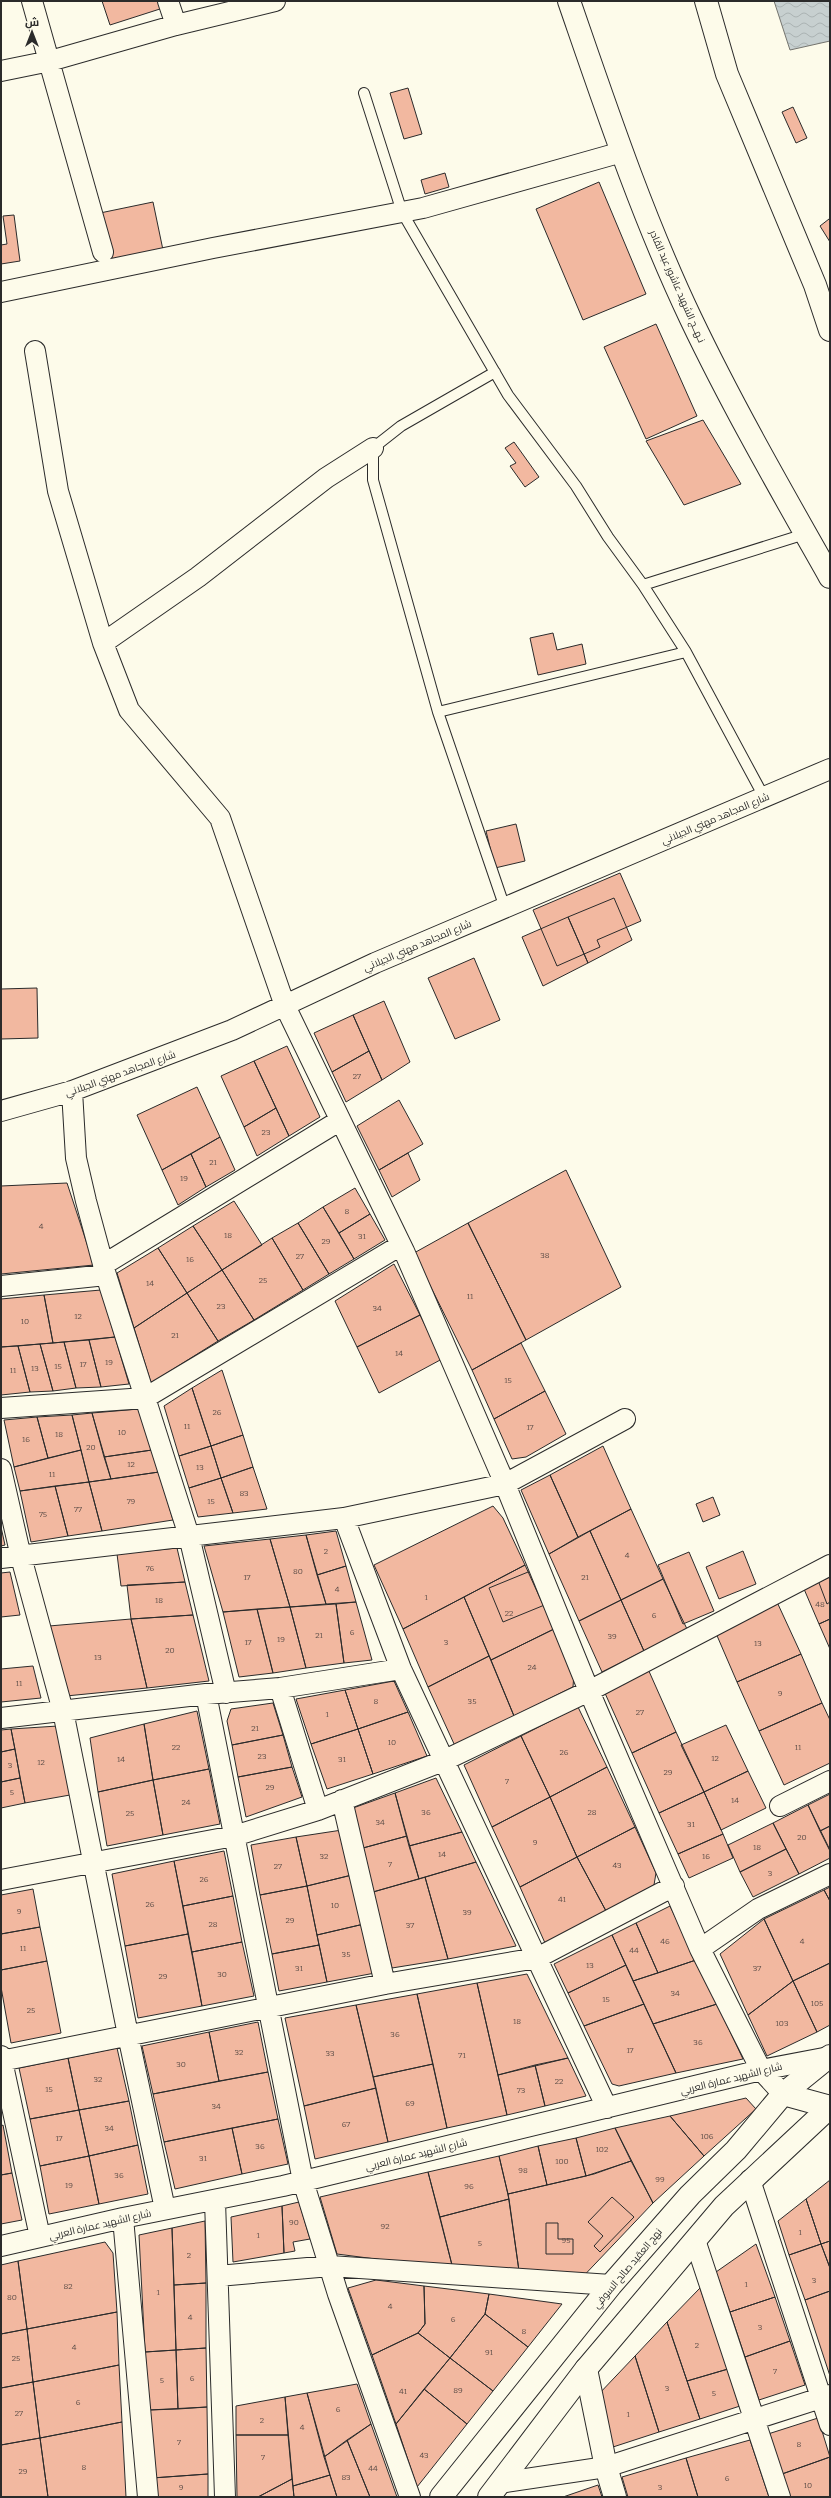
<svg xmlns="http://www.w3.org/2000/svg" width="831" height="2498" font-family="Bitter,Cairo,serif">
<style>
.water{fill:url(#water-waves);stroke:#74746e}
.building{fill:#f2b8a0;stroke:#2b2b2b}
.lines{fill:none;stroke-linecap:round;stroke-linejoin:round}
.lane-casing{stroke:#2b2b2b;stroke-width:12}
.street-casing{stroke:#2b2b2b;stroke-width:22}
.secondary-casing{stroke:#2b2b2b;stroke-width:24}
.primary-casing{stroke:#2b2b2b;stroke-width:24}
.lane{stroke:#fdfbea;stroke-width:10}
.street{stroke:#fdfbea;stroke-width:20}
.secondary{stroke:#fdfbea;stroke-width:22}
.primary{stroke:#fdfbea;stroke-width:22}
.labels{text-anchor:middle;stroke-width:3;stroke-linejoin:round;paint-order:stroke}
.number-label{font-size:8px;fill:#5d4e48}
.street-label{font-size:10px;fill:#2b2b2b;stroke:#fdfbea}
</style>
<defs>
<pattern id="water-waves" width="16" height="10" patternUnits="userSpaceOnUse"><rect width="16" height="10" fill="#c7d0d0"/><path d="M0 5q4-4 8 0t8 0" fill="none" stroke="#abb3b3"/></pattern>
</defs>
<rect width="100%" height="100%" fill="#fdfbea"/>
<!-- water -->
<path class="water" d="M774 1H830V41L790 50Z"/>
<!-- building -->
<path class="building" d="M102 1H160L163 8 110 25Z
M408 88 422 134 404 139 390 93Z
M793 107 807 138 796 143 782 112Z
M445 173 449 187 425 194 421 180Z
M599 182 646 294 583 320 536 209Z
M153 202 163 250 110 261 100 213Z
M14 215 20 261 1 264V245L7 244 3 216Z
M829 219 830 221V242L820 226Z
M656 324 697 416 646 439 604 347Z
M703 420 741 484 684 505 646 441Z
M514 442 539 477 525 487 510 466 516 463 505 448Z
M553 633 557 650 582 644 586 664 538 675 530 638Z
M516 824 525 861 495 868 486 831Z
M620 873 641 921 597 940 600 947 557 966 533 910Z
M614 898 632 940 588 963 568 917Z
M568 917 588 963 543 986 522 937Z
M474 958 500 1020 455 1039 428 978Z
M37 988 38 1038 1 1039V989Z
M384 1001 410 1062 382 1080 353 1015Z
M353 1015 369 1051 332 1072 314 1033Z
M287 1046 320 1117 289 1136 254 1061Z
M369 1051 382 1080 346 1102 332 1072Z
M254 1061 276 1108 244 1127 221 1076Z
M197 1087 220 1137 162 1170 137 1115Z
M399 1100 423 1144 379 1170 357 1126Z
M276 1108 289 1136 257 1156 244 1127Z
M220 1137 235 1170 206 1187 191 1154Z
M408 1153 420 1180 392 1197 379 1170Z
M191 1154 206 1187 178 1205 162 1170Z
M566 1170 621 1287 526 1340 468 1223Z
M67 1183 94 1265 1 1274V1186Z
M355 1188 370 1214 339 1233 323 1207Z
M234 1201 262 1245 222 1270 193 1226Z
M323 1207 354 1259 329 1274 298 1223Z
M370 1214 385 1240 354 1259 339 1233Z
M298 1223 329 1274 303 1290 272 1238Z
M468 1223 526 1340 472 1370 414 1253Z
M193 1226 222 1270 187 1293 158 1248Z
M272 1238 303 1290 254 1320 222 1270Z
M158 1248 187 1293 134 1328 117 1273Z
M394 1264 420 1315 357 1347 335 1301Z
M222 1270 254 1320 218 1341 187 1293Z
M101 1290 115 1337 53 1343 44 1295Z
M187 1293 218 1341 151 1383 134 1328Z
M44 1295 53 1343 1 1347V1299Z
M420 1315 442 1359 379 1393 357 1347Z
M115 1337 129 1384 101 1387 89 1340Z
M89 1340 101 1387 76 1388 64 1342Z
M64 1342 76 1388 53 1391 40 1344Z
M521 1343 545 1391 494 1419 472 1370Z
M40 1344 53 1391 30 1392 18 1346Z
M18 1346 30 1392 1 1395V1347Z
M222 1370 243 1435 211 1446 192 1388Z
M192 1388 211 1446 179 1456 164 1406Z
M545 1391 566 1434 526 1457 512 1459 494 1419Z
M139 1409 152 1450 104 1457 92 1413Z
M92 1413 111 1479 89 1482 72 1415Z
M72 1415 81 1450 48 1458 37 1417Z
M37 1417 48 1458 14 1467 4 1420Z
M243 1435 253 1467 221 1478 211 1446Z
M211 1446 221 1478 189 1488 179 1456Z
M603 1446 631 1509 578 1537 550 1475Z
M81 1450 89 1482 20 1491 14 1467Z
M152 1450 159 1472 111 1479 104 1457Z
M253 1467 267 1509 233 1513 221 1478Z
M159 1472 173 1520 102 1531 89 1482Z
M550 1475 578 1537 549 1554 521 1490Z
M221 1478 233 1513 198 1517 189 1488Z
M89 1482 102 1531 68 1536 55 1486Z
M55 1486 68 1536 31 1542 20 1491Z
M713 1497 720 1515 703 1522 696 1504Z
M493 1506 503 1518 525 1565 403 1629 374 1565Z
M631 1509 663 1579 621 1600 590 1531Z
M1 1527 5 1545 1 1546Z
M336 1531 346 1566 317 1575 306 1535Z
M590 1531 621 1600 579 1621 549 1554Z
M306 1535 326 1604 290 1607 270 1539Z
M270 1539 290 1607 223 1612 204 1546Z
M177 1548 185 1582 121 1586 117 1554Z
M743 1551 756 1584 719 1599 706 1567Z
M689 1552 714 1611 683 1624 658 1565Z
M525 1565 554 1629 491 1660 464 1597Z
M346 1566 356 1602 326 1604 317 1575Z
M533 1570 547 1604 503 1622 489 1588Z
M830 1570V1602L827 1604 816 1575Z
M10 1572 20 1615 1 1617V1573Z
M830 1577V1619L819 1624 804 1589Z
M663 1579 687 1629 644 1651 621 1600Z
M185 1582 193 1615 131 1619 127 1585Z
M464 1597 489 1656 428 1687 403 1629Z
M621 1600 644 1651 602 1672 579 1621Z
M356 1602 372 1660 344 1663 336 1604Z
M777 1602 801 1654 737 1682 715 1631Z
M336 1604 344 1663 306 1668 290 1607Z
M290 1607 306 1668 273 1673 257 1609Z
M257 1609 273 1673 239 1677 223 1612Z
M193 1615 209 1681 147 1688 131 1619Z
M131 1619 147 1688 66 1696 49 1626Z
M830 1619V1649L819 1624Z
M554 1629 574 1673 573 1687 514 1716 491 1660Z
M801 1654 822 1703 759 1731 737 1682Z
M489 1656 514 1716 455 1746 428 1687Z
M33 1666 41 1698 1 1702V1669Z
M648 1669 676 1732 632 1753 604 1691Z
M394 1681 408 1712 358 1729 345 1690Z
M345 1690 358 1729 311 1744 296 1699Z
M273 1703 283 1735 232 1745 227 1721 231 1709Z
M822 1703 830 1720V1763L784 1785 759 1731Z
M578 1707 607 1767 550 1797 521 1736Z
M197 1711 209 1769 153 1780 144 1724Z
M408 1712 427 1756 373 1774 358 1729Z
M144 1724 153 1780 98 1792 90 1738Z
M726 1725 748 1771 704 1792 681 1745Z
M58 1726 70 1795 25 1803 11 1729Z
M11 1729 15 1749 1 1752V1730Z
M358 1729 373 1774 327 1789 311 1744Z
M676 1732 704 1792 659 1813 632 1753Z
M283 1735 292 1767 238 1777 232 1745Z
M521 1736 550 1797 492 1827 464 1765Z
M15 1749 20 1778 1 1782V1752Z
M292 1767 302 1797 246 1817 238 1777Z
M607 1767 635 1827 577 1857 550 1797Z
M209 1769 220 1824 163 1835 153 1780Z
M748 1771 766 1808 721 1830 704 1792Z
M20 1778 25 1803 1 1808V1782Z
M436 1778 462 1832 409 1846 395 1793Z
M153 1780 163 1835 107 1846 98 1792Z
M704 1792 723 1834 678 1854 659 1813Z
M395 1793 407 1836 363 1848 353 1808Z
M830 1794V1826L820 1831 808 1805Z
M550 1797 577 1857 520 1887 492 1827Z
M808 1805 830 1850V1858L799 1874 773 1823Z
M773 1823 786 1849 740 1872 728 1845Z
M830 1826V1851L820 1831Z
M635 1827 656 1873 654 1885 606 1911 577 1857Z
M342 1830 352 1875 307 1886 296 1837Z
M462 1832 476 1862 419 1879 409 1846Z
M723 1834 733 1858 689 1878 678 1854Z
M407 1836 419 1879 373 1892 363 1848Z
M296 1837 307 1886 260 1895 251 1845Z
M786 1849 799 1874 753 1897 740 1872Z
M224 1851 233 1896 183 1906 174 1861Z
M577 1857 606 1911 545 1943 520 1887Z
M174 1861 188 1934 125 1946 112 1874Z
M476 1862 516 1946 448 1959 425 1877Z
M352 1875 364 1924 317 1935 307 1886Z
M425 1877 448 1959 392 1968 373 1892Z
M307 1886 319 1945 272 1954 260 1895Z
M830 1887V1901L824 1890Z
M33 1889 40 1927 1 1934V1895Z
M824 1890 830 1901V1963L793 1981 764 1919Z
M233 1896 242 1942 192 1952 183 1906Z
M670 1906 696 1960 658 1973 636 1923Z
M764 1919 793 1981 748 2015 720 1954Z
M636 1923 658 1973 633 1981 612 1935Z
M364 1924 375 1973 327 1982 317 1935Z
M40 1927 47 1961 1 1970V1934Z
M188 1934 202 2006 138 2018 125 1946Z
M612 1935 626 1965 568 1993 554 1964Z
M242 1942 254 1996 202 2006 192 1952Z
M319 1945 327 1982 279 1991 272 1954Z
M696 1960 717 2004 653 2024 633 1981Z
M47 1961 61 2033 11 2043 1 1987V1970Z
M830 1963V2025L817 2032 793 1981Z
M626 1965 644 2004 584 2026 568 1993Z
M527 1974 568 2058 498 2075 477 1983Z
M793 1981 817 2032 767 2056 748 2015Z
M477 1983 507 2115 447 2128 417 1994Z
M417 1994 433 2064 373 2077 356 2005Z
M644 2004 676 2073 619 2086 612 2084 584 2026Z
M717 2004 743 2059 676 2073 653 2024Z
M356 2005 376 2088 304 2106 285 2018Z
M258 2022 268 2072 219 2081 209 2032Z
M209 2032 219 2081 153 2094 142 2046Z
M117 2048 129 2101 79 2110 68 2058Z
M68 2058 79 2110 30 2119 19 2068Z
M568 2058 586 2096 545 2106 535 2065Z
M433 2064 447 2128 388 2142 373 2077Z
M535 2065 545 2106 507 2115 498 2075Z
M268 2072 278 2119 164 2142 153 2094Z
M376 2088 388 2142 315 2159 304 2106Z
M746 2098 756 2109 704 2156 670 2116Z
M129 2101 138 2145 89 2156 79 2110Z
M79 2110 89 2156 40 2166 30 2119Z
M670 2116 704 2156 653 2203 615 2128Z
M278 2119 288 2164 242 2174 232 2128Z
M3 2125 12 2173 1 2175V2126Z
M232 2128 242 2174 175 2189 164 2142Z
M615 2128 631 2161 586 2176 576 2138Z
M576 2138 586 2176 547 2185 538 2146Z
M138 2145 148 2194 99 2204 89 2156Z
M538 2146 547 2185 508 2194 499 2156Z
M89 2156 99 2204 49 2214 40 2166Z
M499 2156 509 2199 440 2217 428 2172Z
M631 2161 653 2203 575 2285 520 2278 508 2194 594 2174Z
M428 2172 453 2269 337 2254 320 2197Z
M12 2173 22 2220 1 2224V2175Z
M830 2180V2241L821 2244 806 2199Z
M612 2197 634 2217 600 2252 594 2246 603 2236 588 2222Z
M509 2199 520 2278 453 2269 440 2217Z
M806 2199 821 2244 789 2255 778 2221Z
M299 2202 310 2239 293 2242 295 2251 284 2253 282 2206Z
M282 2206 284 2253 233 2262 231 2217Z
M205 2221 206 2283 174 2285 172 2228Z
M546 2223H558V2239H573V2254H546Z
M172 2228 176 2350 145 2352 139 2235Z
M830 2241V2268L821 2244Z
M105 2242 113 2253 117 2312 27 2329 18 2261Z
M756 2244 775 2297 730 2312 716 2272Z
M821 2244 830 2268V2291L805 2300 789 2255Z
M18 2261 27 2329 1 2334V2265Z
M376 2280 424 2286 425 2324 418 2333 372 2355 348 2288Z
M206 2283V2348L176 2350 174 2285Z
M424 2286 489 2294 485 2314 450 2358 418 2333 425 2324Z
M700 2288 728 2369 687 2381 667 2322Z
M830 2291V2376L805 2300Z
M489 2294 562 2304 528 2347 485 2314Z
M775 2297 790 2341 745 2357 730 2312Z
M117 2312 119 2365 33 2382 27 2329Z
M485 2314 528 2347 493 2391 450 2358Z
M667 2322 700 2419 659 2432 635 2356Z
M27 2329 33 2382 1 2388V2334Z
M418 2333 450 2358 396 2424 372 2355Z
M790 2341 805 2385 759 2400 745 2357Z
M206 2348 207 2407 178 2409 176 2350Z
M176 2350 178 2409 149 2410 145 2352Z
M635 2356 659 2432 613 2447 597 2396Z
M450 2358 493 2391 467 2424 424 2389Z
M119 2365 122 2422 40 2438 33 2382Z
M728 2369 740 2406 700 2419 687 2381Z
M33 2382 40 2438 1 2445V2388Z
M357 2384 371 2424 324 2457 307 2393Z
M424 2389 467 2424 417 2487 396 2424Z
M307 2393 330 2475 293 2486 285 2397Z
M285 2397 288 2435H236V2406Z
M207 2407 208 2474 152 2478 149 2410Z
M818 2418 830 2457 782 2474 768 2434Z
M122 2422 126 2497H48L40 2438Z
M371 2424 397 2497H370L347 2440Z
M236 2435H288L292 2479 258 2497H237Z
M40 2438 48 2497H1V2445Z
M347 2440 370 2497H337L324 2457Z
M750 2440 769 2497H698L686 2458Z
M830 2457V2497H790L782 2474Z
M686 2458 698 2497H628L622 2477Z
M208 2474V2497H153L152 2478Z
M330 2475 337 2497H294L293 2486Z
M292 2479 294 2497H258Z
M598 2485 602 2497H563Z"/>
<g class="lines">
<defs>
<path id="lane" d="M364 93 402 212 508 395 576 486 608 537 643 585 686 652 764 797
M495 372 401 426 373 448V480L438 712 505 908
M643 585 805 534
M438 712 686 652"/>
<path id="street" d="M32 1 103 252
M168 1 176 25
M1 71 50 61 176 25 275 1
M1 292 213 248 423 208 622 152
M35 351 58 491 103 643 129 710 220 818 285 1006 404 1251 505 1484 589 1691 700 1949 761 2070 783 2094
M103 643 198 577 326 478 373 448
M72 1091 76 1158 86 1201 106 1275 189 1536 226 1693
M1 1111 72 1091 232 1030 375 963 830 769
M103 1265 339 1121
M1 1286 106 1275
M1 1408 145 1398 401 1245
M1 1469 21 1557 63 1711 128 2035 165 2209
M344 1518 401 1669 607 2108
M1 1558 344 1518 505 1484 625 1419
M280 1688 318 1810
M206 1694 303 2181 338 2294 410 2497
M1 1718 206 1694 280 1688 401 1669
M342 1800 385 1984
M780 1806 830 1781
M1 1880 234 1836 318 1810 443 1761 589 1691 830 1565
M700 1949 758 1909 830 1874
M1 2056 40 2237
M1 2061 385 1984 537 1958 674 1886
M750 2180 830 2425
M215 2201 225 2497
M123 2218 148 2497
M695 2240 780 2497
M1 2246 123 2218 283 2186 761 2070 829 2057
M218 2276 330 2266 611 2285
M499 2483 606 2467 830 2395"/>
<path id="secondary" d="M569 1C606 108 642 216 691 319 733 407 782 492 830 577
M706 1 727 74 815 285 830 330
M586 2369 606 2467 615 2497"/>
<path id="primary" d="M783 2094 830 2107
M441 2497 611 2285 690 2195 736 2150 783 2094 830 2056
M489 2497 586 2369 724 2206 830 2107"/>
</defs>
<!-- lane casing -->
<use href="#lane" class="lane-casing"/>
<!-- street casing -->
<use href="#street" class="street-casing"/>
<!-- secondary casing -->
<use href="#secondary" class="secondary-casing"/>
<!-- primary casing -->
<use href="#primary" class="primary-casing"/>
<!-- lane -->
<use href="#lane" class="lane"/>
<!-- street -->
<use href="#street" class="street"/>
<!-- secondary -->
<use href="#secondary" class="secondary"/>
<!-- primary -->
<use href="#primary" class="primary"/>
</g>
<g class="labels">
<!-- number labels -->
<g class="number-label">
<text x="357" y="1079">27</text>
<text x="266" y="1135">23</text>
<text x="213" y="1165">21</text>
<text x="184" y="1181">19</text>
<text x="347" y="1214">8</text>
<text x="41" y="1229">4</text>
<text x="228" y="1238">18</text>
<text x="362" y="1239">31</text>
<text x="326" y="1244">29</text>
<text x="545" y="1258">38</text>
<text x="300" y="1259">27</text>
<text x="190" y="1262">16</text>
<text x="263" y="1283">25</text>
<text x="150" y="1286">14</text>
<text x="470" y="1299">11</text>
<text x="221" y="1309">23</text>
<text x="377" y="1311">34</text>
<text x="78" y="1319">12</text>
<text x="25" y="1324">10</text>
<text x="175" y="1338">21</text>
<text x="399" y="1356">14</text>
<text x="109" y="1365">19</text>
<text x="83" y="1367">17</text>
<text x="58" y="1369">15</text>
<text x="35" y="1371">13</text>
<text x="13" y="1373">11</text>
<text x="508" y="1383">15</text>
<text x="217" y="1415">26</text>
<text x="187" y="1429">11</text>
<text x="530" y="1430">17</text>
<text x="122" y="1435">10</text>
<text x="59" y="1437">18</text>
<text x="26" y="1442">16</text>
<text x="91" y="1450">20</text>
<text x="131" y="1467">12</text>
<text x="200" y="1470">13</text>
<text x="52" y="1477">11</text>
<text x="244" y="1496">83</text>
<text x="131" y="1504">79</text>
<text x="211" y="1504">15</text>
<text x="78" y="1512">77</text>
<text x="43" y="1517">75</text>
<text x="326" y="1554">2</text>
<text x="627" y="1558">4</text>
<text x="150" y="1571">76</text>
<text x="298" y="1574">80</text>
<text x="247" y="1580">17</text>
<text x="585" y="1580">21</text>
<text x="337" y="1592">4</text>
<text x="426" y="1600">1</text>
<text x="159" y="1603">18</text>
<text x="820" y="1607">48</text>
<text x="509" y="1616">22</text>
<text x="654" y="1618">6</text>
<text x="352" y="1635">6</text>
<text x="319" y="1638">21</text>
<text x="612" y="1639">39</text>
<text x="281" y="1642">19</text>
<text x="248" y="1645">17</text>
<text x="446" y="1645">3</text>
<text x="758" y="1646">13</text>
<text x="170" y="1653">20</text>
<text x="98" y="1660">13</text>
<text x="532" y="1670">24</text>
<text x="19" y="1686">11</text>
<text x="780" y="1696">9</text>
<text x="376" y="1704">8</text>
<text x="472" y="1704">35</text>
<text x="640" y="1715">27</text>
<text x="327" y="1717">1</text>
<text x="255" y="1731">21</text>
<text x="392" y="1745">10</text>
<text x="176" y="1750">22</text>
<text x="798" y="1750">11</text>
<text x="564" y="1755">26</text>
<text x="262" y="1759">23</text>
<text x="715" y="1761">12</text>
<text x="121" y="1762">14</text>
<text x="342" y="1762">31</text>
<text x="41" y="1765">12</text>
<text x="10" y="1768">3</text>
<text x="668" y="1775">29</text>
<text x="507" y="1784">7</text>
<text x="270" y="1790">29</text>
<text x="12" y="1795">5</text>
<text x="735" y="1803">14</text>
<text x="186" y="1805">24</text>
<text x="426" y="1815">36</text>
<text x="592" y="1815">28</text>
<text x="130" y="1816">25</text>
<text x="380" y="1825">34</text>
<text x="691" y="1827">31</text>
<text x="802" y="1840">20</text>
<text x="535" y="1845">9</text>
<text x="757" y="1850">18</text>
<text x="442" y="1857">14</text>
<text x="324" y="1859">32</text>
<text x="706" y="1859">16</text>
<text x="390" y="1867">7</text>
<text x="617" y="1868">43</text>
<text x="278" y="1869">27</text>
<text x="770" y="1876">3</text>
<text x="204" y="1882">26</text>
<text x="562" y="1902">41</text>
<text x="150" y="1907">26</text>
<text x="335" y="1908">10</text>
<text x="19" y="1914">9</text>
<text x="467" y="1915">39</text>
<text x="290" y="1923">29</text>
<text x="213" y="1927">28</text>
<text x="410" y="1928">37</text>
<text x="665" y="1944">46</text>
<text x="802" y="1944">4</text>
<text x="23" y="1951">11</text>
<text x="634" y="1953">44</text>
<text x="346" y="1957">35</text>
<text x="590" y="1968">13</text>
<text x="299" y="1971">31</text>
<text x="757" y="1971">37</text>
<text x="222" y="1977">30</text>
<text x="163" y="1979">29</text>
<text x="675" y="1996">34</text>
<text x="606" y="2002">15</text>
<text x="817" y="2006">105</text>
<text x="31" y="2013">25</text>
<text x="517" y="2024">18</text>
<text x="782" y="2026">103</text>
<text x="395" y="2037">36</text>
<text x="698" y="2045">36</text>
<text x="630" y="2053">17</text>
<text x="239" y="2055">32</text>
<text x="330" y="2056">33</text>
<text x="462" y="2058">71</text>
<text x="181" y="2067">30</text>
<text x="98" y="2082">32</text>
<text x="559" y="2084">22</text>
<text x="49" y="2092">15</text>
<text x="521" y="2093">73</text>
<text x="410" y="2106">69</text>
<text x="216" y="2109">34</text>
<text x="346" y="2127">67</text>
<text x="109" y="2131">34</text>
<text x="707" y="2139">106</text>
<text x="59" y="2141">17</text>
<text x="260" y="2149">36</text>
<text x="602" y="2152">102</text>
<text x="203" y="2161">31</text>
<text x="562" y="2164">100</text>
<text x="523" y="2173">98</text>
<text x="119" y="2178">36</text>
<text x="660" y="2182">99</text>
<text x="69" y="2188">19</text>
<text x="469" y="2189">96</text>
<text x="294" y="2225">90</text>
<text x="385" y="2229">92</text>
<text x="800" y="2235">1</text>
<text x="258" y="2238">1</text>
<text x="566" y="2243">95</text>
<text x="480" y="2246">5</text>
<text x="189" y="2258">2</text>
<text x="814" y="2283">3</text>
<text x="746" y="2287">1</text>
<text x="68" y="2289">82</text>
<text x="158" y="2295">1</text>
<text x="12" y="2300">80</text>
<text x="390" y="2309">4</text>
<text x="190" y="2320">4</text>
<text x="453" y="2322">6</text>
<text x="760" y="2330">3</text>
<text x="524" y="2334">8</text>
<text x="697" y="2348">2</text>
<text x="74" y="2350">4</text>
<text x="489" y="2355">91</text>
<text x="16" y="2361">25</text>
<text x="775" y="2374">7</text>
<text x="192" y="2381">6</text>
<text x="162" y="2383">5</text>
<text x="667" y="2391">3</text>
<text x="458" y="2393">89</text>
<text x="403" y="2394">41</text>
<text x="714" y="2396">5</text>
<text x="78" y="2405">6</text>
<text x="338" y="2412">6</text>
<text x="19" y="2416">27</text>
<text x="628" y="2417">1</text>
<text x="262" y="2423">2</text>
<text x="302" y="2430">4</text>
<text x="179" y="2445">7</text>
<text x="799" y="2447">8</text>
<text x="424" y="2458">43</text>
<text x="263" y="2460">7</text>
<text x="84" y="2470">8</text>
<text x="373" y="2471">44</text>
<text x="23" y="2474">29</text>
<text x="346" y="2480">83</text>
<text x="727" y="2481">6</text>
<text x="808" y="2488">10</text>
<text x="181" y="2490">9</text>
<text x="660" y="2490">3</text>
</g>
<!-- street labels -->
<g class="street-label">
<text transform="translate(678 286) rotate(66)" y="4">نـهــج الشهيد عاشور عبد القادر</text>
<text transform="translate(715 818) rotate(-23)" y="4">شارع المجاهد مهني الجيلاني</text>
<text transform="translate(417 945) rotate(-23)" y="4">شارع المجاهد مهني الجيلاني</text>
<text transform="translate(120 1073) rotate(-20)" y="4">شارع المجاهد مهني الجيلاني</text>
<text transform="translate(731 2078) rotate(-14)" y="4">شارع الشهيد عمارة العربي</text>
<text transform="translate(416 2154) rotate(-14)" y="4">شارع الشهيد عمارة العربي</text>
<text transform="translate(100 2224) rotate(-13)" y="4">شارع الشهيد عمارة العربي</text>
<text transform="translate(627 2268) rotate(-50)" y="4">نهج العقيد صالح السوفي</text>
</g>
</g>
<!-- border -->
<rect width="831" height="2498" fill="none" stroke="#2b2b2b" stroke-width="4"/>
<!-- north arrow -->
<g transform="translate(32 32)" stroke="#fdfbea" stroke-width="3" paint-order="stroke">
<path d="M0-3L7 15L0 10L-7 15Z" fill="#2b2b2b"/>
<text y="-6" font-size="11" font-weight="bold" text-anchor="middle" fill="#2b2b2b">ش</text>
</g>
</svg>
